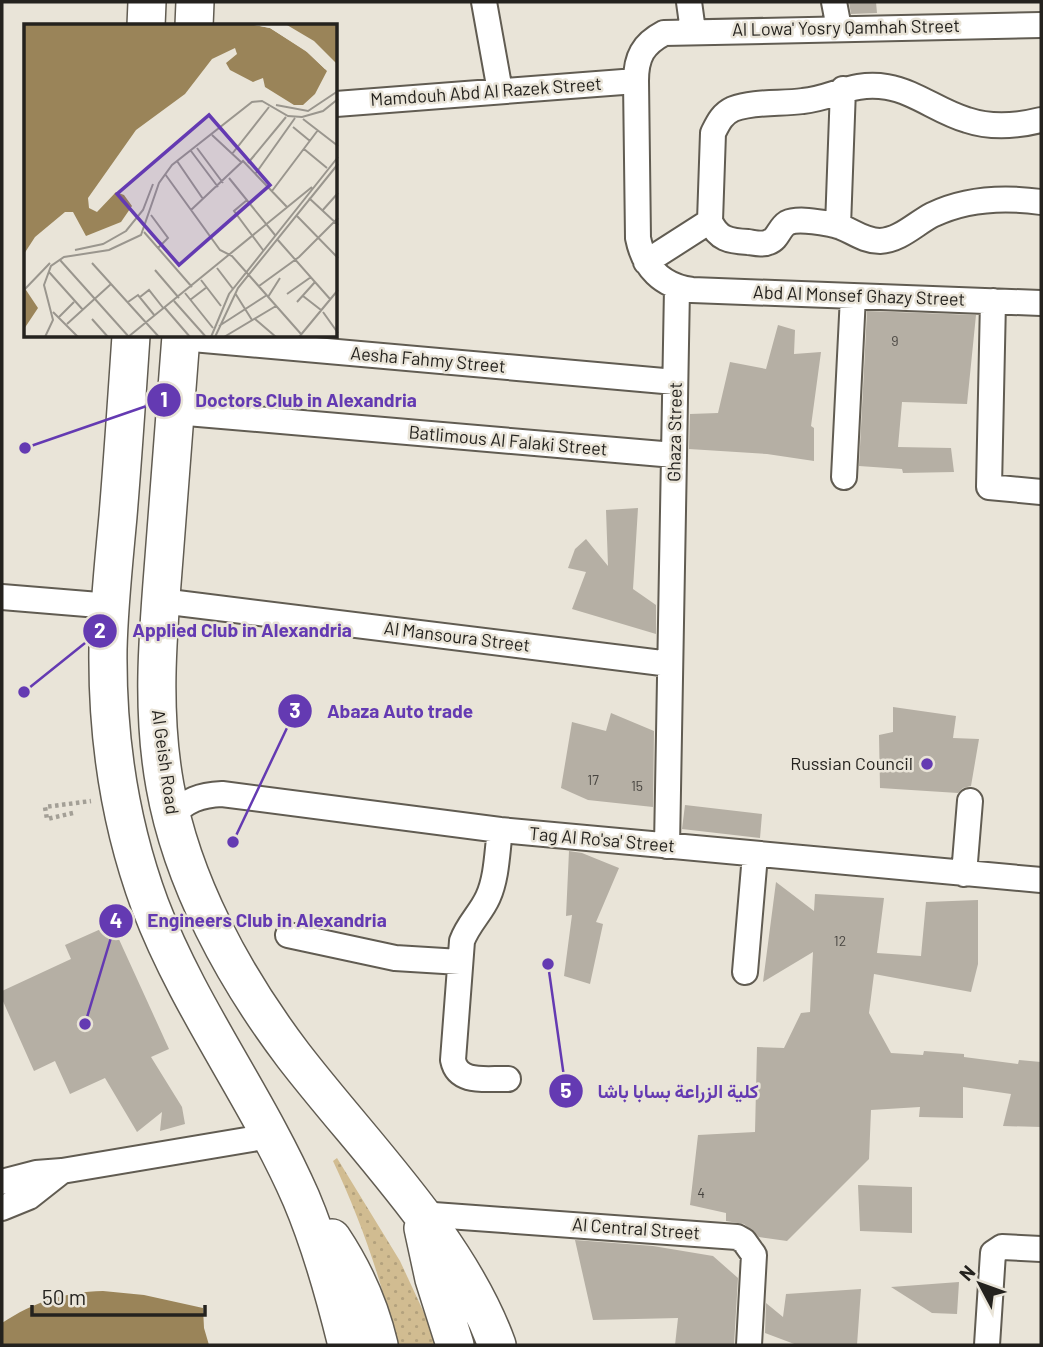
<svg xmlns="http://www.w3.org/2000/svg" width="1043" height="1347" font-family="Barlow,Vazirmatn,sans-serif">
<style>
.grass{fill:url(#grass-dots)}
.water{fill:#9a8459}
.building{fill:#b5afa4}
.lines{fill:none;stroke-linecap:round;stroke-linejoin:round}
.minor-casing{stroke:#615c52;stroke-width:28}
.highway-casing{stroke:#615c52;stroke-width:40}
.path{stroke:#a39f96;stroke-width:4.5;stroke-dasharray:3.5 3.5;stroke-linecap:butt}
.minor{stroke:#fff;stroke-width:24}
.highway{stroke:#fff;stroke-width:37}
.poi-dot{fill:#643ab2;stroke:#e9e4d8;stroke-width:2.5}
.labels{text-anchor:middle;stroke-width:5;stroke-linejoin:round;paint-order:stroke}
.number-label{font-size:14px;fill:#484540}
.street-label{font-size:18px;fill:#24221e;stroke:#e9e4d8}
.poi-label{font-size:18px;fill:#24221e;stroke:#e9e4d8;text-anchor:end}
.inset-road{fill:none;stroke:#9a968e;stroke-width:2}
.view{fill:#643ab2;fill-opacity:0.15;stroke:#643ab2;stroke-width:3.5}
.inset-edge{fill:none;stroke:#24221e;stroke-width:3.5}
.leader{fill:none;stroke:#643ab2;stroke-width:2.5}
.callout-dot{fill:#643ab2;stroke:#e9e4d8;stroke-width:2.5}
.mark-label{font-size:21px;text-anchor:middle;font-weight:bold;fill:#fff}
.callout-label{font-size:19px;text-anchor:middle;font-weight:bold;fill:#643ab2;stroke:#e9e4d8;stroke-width:5;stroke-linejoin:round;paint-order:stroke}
</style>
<defs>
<pattern id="grass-dots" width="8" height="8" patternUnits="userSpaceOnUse" patternTransform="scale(1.75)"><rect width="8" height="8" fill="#d1bc91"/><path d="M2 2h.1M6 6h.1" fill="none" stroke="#b3a17d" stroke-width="1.8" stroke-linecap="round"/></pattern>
</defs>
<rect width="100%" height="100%" fill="#e9e4d8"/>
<!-- grass -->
<path class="grass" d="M337 1158 400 1261 439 1345H396C382 1280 361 1221 333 1161Z"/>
<!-- water -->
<path class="water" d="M103 1291 144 1295 203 1308 204 1328 209 1345H2V1323C34 1302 64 1292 103 1291Z"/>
<!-- building -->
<path class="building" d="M849 2H876L877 13 851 14Z
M867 311 976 315 967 404 902 402 898 447 951 448 954 472 903 473 902 469 859 466Z
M778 325 795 330 794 354 821 352 811 426 814 428V461L767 454 689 449 690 414 718 413 730 362 766 369Z
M638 508 633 589 656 605V634L572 609 586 572 568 568 575 549 586 539 608 566 606 510Z
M893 707 956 716 953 738 979 739 971 786 963 788 958 793 880 788 879 735 893 732Z
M611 713 654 731 653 807 588 800 561 788 572 722 606 731Z
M685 805 762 814 760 838 682 829Z
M569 851 582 853 619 868 596 922 603 924 590 984 564 976 572 915 566 916Z
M776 882 814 911 815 894 884 898 877 953 921 956 926 902 978 900V964L971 992 874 974 869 1013 891 1053 923 1055 924 1051 964 1054V1057L1018 1064 1019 1060 1041 1062V1127L1003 1126 1011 1094 963 1087V1118L919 1117 920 1107 871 1110 869 1159 787 1241 759 1237 744 1224 726 1221V1213L690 1205 698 1135 755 1132 757 1047 784 1048 801 1013 810 1012 813 952 763 982Z
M112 924 169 1049 151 1057 182 1107 185 1124 160 1131 162 1112 137 1132 105 1078 70 1094 55 1061 34 1071 2 999V991L71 959 65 945Z
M858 1185 912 1187V1233L860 1231Z
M575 1240 653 1246 713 1256 738 1278 734 1345H675L678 1318 593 1320Z
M959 1282 957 1314 932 1313 891 1287Z
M861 1289 857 1345H797L765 1333 766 1303 783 1317 786 1294Z"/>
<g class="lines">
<defs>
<path id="minor" d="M484 2 500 91
M689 2 693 31
M834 2 839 28
M1041 25 664 33C643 44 636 57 636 81L638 238C644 268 662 286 692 290L1041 303
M336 104 636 81
M1041 120C1017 126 991 128 967 120 939 112 916 92 887 87 852 81 834 98 803 101 781 104 754 101 733 109 722 114 718 123 713 133L710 221C718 239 729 241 748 242 755 243 763 245 769 242 778 239 779 228 787 223 797 218 819 222 830 224 848 226 860 241 880 241 900 240 915 224 932 215 965 199 1005 197 1041 202
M838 226 843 89
M646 262 710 221
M993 301 989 487 1041 492
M181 338 675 382
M175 412 674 455
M844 477 853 296
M2 597 111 606
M161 601 670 664
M171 816C187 800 200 795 222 794L500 830 1041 880
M500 830C497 852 497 877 488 897 481 913 468 924 462 941L453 1060C458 1085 488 1078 508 1079
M667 846 677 288
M964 874 970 801
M288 935 395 958 460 962
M745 972 755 855
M2 1182 36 1173 62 1171 270 1136
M2 1208 29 1197 62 1171
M420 1214 737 1237 744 1241 754 1255 749 1345
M987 1345 993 1253 1002 1247 1041 1249"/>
<path id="highway" d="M146 26 147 2
M194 26 195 2
M131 336C127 396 123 456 118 516 114 560 109 605 108 649 107 735 120 824 150 905 189 1008 257 1097 301 1198 321 1245 335 1296 347 1345
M181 336C175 410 169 484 164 558 158 634 151 709 165 786 182 882 234 977 293 1055 362 1145 458 1238 497 1345
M423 1228 434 1279 455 1345
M332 1238C354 1271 370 1307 379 1345"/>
</defs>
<!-- minor casing -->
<use href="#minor" class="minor-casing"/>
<!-- highway casing -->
<use href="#highway" class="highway-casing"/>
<!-- path -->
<path class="path" d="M73 813 47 819 45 807 91 801"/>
<!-- minor -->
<use href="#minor" class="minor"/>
<!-- highway -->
<use href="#highway" class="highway"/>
</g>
<!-- markers -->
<circle class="poi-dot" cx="927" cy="764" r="7"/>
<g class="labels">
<!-- number labels -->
<g class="number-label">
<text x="895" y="346">9</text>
<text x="593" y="785">17</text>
<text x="637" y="791">15</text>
<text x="840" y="946">12</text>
<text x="701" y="1198">4</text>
</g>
<!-- street labels -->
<g class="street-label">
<text transform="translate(846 28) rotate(-1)" y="6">Al Lowa' Yosry Qamhah Street</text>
<text transform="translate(486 92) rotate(-4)" y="6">Mamdouh Abd Al Razek Street</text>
<text transform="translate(859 296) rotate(2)" y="6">Abd Al Monsef Ghazy Street</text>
<text transform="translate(428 360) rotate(5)" y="6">Aesha Fahmy Street</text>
<text transform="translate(675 432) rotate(-89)" y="6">Ghaza Street</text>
<text transform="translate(508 441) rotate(5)" y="6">Batlimous Al Falaki Street</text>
<text transform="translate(457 637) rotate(7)" y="6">Al Mansoura Street</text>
<text transform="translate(165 762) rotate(82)" y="6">Al Geish Road</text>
<text transform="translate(602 840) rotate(5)" y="6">Tag Al Ro'sa' Street</text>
<text transform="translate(636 1229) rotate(4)" y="6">Al Central Street</text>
</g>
<!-- poi labels -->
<g class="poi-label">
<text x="913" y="770">Russian Council</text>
</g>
</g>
<!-- overview -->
<g transform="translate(24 24)">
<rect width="313" height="313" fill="#e9e4d8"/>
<path d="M0 1H230L246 4 281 26 303 47 291 70 279 81H270L241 63 239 54 229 58 206 46 202 39 213 30 211 24 188 35 161 70 112 106 64 174 65 184 73 188 92 168 100 171 108 182 97 198 62 212 49 188H41L11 213 0 230ZM263 1H313V40L290 17ZM0 263 14 284 0 305Z" fill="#9a8459"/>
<path d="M231 1H248L285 25 306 45H301L283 28 246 4Z" fill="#e9e4d8"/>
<path class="inset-road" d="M252 81 284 87 314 67M279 95 314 122M269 103 286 117M188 111 217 138M173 124 199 159M280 125 303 144M167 127 194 163M208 130 245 83M153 137 179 175M224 139 262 93M232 149 271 94M141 150 196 226 208 232 277 310M205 154 251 211M248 167 294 106M285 174 314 201M223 176 210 187 239 226M167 186 219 137 263 183M298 187 314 169M127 191 144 214 134 224M272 191 314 234M120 208 168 263M253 215 306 275M51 226 79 220 102 207 119 186 129 160M36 236 105 313M68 239 135 313M193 244 209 265M131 246 155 274M25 248 59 286M177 256 197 282M235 262 275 233 314 194M0 266 26 239M161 269 189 304M211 269 228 296M263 270 287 253M279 272 297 286M116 273 125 266 140 285M244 273 256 254M166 276 183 263M150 277 182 313M104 278 114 271 131 292M273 278 291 258M141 284 166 313M29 288 54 313M299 288 314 309M35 293 50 278M68 295 84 313M231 295 252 313M43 300 87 260M195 302 243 271M21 313 29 296 20 261 27 242 40 233 85 226 117 211 135 159 148 141 228 78 238 77 264 92 278 93 299 87 314 75M104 313 288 163M187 313 205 270 314 133M191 313 214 264 314 140M200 313 252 282M275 313 314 266"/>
<path class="view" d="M185 91 246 161 155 241 93 170Z"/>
<rect width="313" height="313" class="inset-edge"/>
</g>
<!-- callouts -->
<path class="leader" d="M25 448L164 400M24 692L100 631M233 842L295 711M85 1024L116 921M548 964L566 1091"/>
<g class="callout-dot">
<circle cx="25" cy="448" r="7"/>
<circle cx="24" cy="692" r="7"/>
<circle cx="233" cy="842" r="7"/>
<circle cx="85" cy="1024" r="7"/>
<circle cx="548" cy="964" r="7"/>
<circle cx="164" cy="400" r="18"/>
<circle cx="100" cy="631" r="18"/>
<circle cx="295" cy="711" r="18"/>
<circle cx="116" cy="921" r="18"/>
<circle cx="566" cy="1091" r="18"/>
</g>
<g class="mark-label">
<text x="164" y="407">1</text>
<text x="100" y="638">2</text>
<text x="295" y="718">3</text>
<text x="116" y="928">4</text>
<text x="566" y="1098">5</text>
</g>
<g class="callout-label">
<text x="306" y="407">Doctors Club in Alexandria</text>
<text x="242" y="637">Applied Club in Alexandria</text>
<text x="400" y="718">Abaza Auto trade</text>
<text x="267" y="927">Engineers Club in Alexandria</text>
<text x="678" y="1098">كلية الزراعة بسابا باشا</text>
</g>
<!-- border -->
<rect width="1043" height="1347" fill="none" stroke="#24221e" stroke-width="7"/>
<!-- north arrow -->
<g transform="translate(980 1284) rotate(311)" stroke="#e9e4d8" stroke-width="5" paint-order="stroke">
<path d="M0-5L12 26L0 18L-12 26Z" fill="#24221e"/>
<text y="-10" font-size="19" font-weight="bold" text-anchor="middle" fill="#24221e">N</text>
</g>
<!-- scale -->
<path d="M32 1305v10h173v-10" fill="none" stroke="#24221e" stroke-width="3.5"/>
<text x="42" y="1305" font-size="21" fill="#24221e" stroke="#e9e4d8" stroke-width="5" paint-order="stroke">50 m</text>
</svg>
